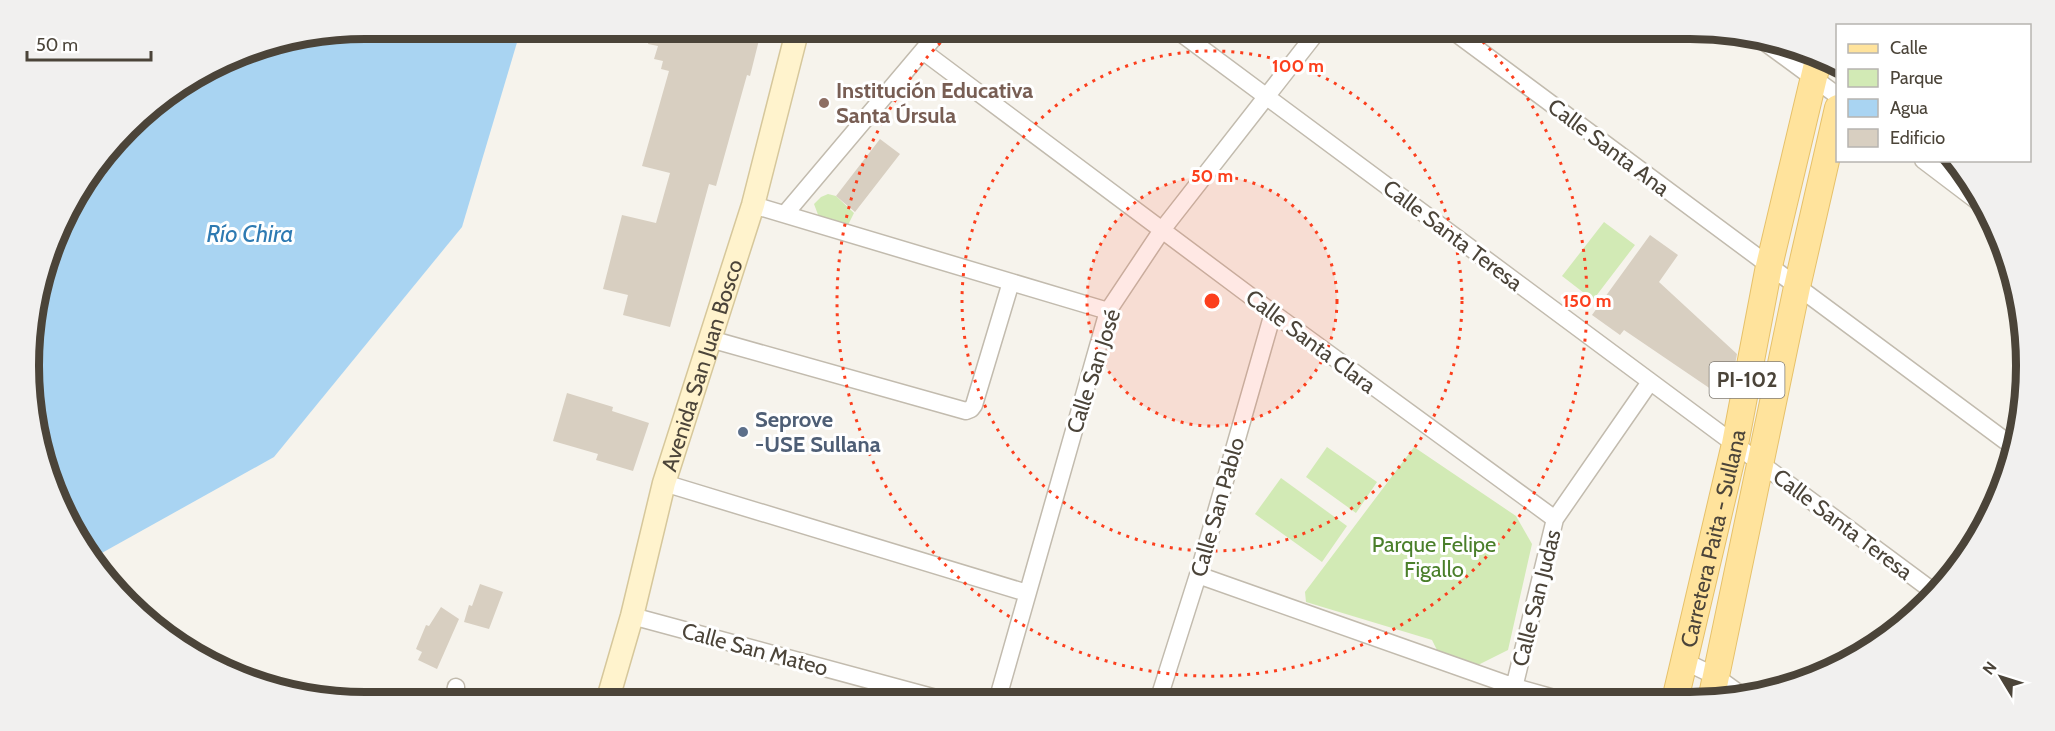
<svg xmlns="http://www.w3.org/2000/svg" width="2055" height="731" font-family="Cabin,sans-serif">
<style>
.green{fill:#d2eab5}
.water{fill:#a9d4f2}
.building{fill:#d8cfc1}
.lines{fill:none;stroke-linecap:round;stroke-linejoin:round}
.street-casing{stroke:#c2bbae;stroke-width:19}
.secondary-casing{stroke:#d6c79b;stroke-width:25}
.primary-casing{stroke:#e6c16a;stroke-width:28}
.street{stroke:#fff;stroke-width:16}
.secondary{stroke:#fff3cd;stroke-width:22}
.primary{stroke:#ffe39c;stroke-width:26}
.ring{fill:none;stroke:#fc3f1d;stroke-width:3;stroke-dasharray:3 6}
.education-dot{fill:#8d6e63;stroke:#fff;stroke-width:2}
.service-dot{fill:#5c6f8a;stroke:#fff;stroke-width:2}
.labels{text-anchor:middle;stroke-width:6;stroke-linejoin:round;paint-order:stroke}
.shield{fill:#fff;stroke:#817c74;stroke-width:1.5}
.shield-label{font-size:21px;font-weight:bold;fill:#4b4439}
.education-label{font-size:22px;font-weight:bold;fill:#785e54;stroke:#fff;text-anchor:start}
.street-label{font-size:22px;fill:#4b4439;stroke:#fff}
.service-label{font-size:22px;font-weight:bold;fill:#4e5e75;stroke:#fff;text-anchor:start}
.park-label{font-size:22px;fill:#4a7f2a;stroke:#fff}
.water-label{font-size:24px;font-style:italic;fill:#2e7ab2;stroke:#fff}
.rim{fill:none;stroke:#4b4439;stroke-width:8}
.centre{fill:#fc3f1d;stroke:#fff;stroke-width:3}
.ring-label{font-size:18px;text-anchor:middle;font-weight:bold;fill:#fc3f1d;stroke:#fff;stroke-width:6;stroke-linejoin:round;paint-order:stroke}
</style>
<rect width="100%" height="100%" fill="#f6f3ec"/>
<!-- green -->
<path class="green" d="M828 194 836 196 854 213 846 229 820 220 814 204 821 197Z
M1604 222 1635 245 1593 300 1562 276Z
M1327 447 1377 482 1356 513 1306 477Z
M1414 447 1516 516 1532 544 1508 650 1476 666 1439 654 1432 640 1306 602 1305 592Z
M1281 478 1347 526 1322 562 1255 514Z"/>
<!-- water -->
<path class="water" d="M366 28 521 29 462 227 274 457 91 559 85 553 40 452 31 322 63 216 143 112 237 54Z"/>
<!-- building -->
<path class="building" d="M652 28H762L750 76 747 75 716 186 709 184 670 327 623 315 628 295 603 289 622 215 656 223 670 173 642 166 669 71 661 69 663 61 654 59 658 46 648 44Z
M880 139 900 154 855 212 836 196Z
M1650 235 1678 255 1659 282 1737 354 1734 370 1724 398 1624 330 1620 335 1592 315Z
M567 393 613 407 612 411 649 423 633 471 596 460 598 454 553 441Z
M480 584 503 592 489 629 464 622 469 605 472 606Z
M441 607 459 619 437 669 418 660 422 652 416 649 426 625 429 626Z"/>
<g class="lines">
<defs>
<path id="street" d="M1174 28 1934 592
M1449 28 2015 448
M1759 38 1838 96
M924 52 1273 313 1555 519
M1923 160 1985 207
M753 205 1108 311
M785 214 942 28
M710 339 966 411 971 409 974 405 1011 282
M664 483 1027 593
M1198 575 1515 687 1561 700
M632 616 947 701
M1684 661 1715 676 1744 697
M1511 700 1555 519 1650 382
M997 701 1108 311 1162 230 1320 28
M1158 701 1198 575 1273 313
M453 702 456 687"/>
<g id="secondary">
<path id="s1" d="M607 702 632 616 664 483 753 205 798 28"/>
</g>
<g id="primary">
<path id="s2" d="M1675 700 1735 444 1769 266 1818 60"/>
<path d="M1711 700 1797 287 1838 108"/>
</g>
</defs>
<!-- street casing -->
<use href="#street" class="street-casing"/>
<!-- secondary casing -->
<use href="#secondary" class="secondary-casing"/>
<!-- primary casing -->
<use href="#primary" class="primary-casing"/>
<!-- street -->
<use href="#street" class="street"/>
<!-- secondary -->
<use href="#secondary" class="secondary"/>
<!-- primary -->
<use href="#primary" class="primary"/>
</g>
<!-- distance rings -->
<circle cx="1212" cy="301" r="125" fill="#fc3f1d" fill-opacity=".12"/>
<g class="ring">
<circle cx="1212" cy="301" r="125"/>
<circle cx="1212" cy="301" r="250"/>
<path d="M1470 29A375 375 0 1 1 954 29"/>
</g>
<!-- markers -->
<circle class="education-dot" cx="824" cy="103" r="6"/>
<circle class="service-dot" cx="743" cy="432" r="6"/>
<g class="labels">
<!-- shield labels -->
<rect class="shield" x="1709.5" y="362" width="75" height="36" rx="4.5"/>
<g class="shield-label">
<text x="1747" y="387">PI-102</text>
</g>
<!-- education labels -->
<g class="education-label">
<text x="836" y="98">Institución Educativa<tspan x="836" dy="25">Santa Úrsula</tspan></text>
</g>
<!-- street labels -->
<g class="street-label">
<text transform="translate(1609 147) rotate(37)" y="8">Calle Santa Ana</text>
<text transform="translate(1453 235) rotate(37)" y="8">Calle Santa Teresa</text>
<text transform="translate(1311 341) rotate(37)" y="8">Calle Santa Clara</text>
<text dy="8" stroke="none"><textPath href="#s1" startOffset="350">Avenida San Juan Bosco</textPath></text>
<text transform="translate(1093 371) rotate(-72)" y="8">Calle San José</text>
<text transform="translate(1217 507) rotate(-74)" y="8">Calle San Pablo</text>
<text transform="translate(1843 524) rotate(37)" y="8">Calle Santa Teresa</text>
<text dy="8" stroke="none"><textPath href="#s2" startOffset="166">Carretera Paita - Sullana</textPath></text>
<text transform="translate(1536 598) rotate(-76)" y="8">Calle San Judas</text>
<text transform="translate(755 649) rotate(15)" y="8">Calle San Mateo</text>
</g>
<!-- service labels -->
<g class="service-label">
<text x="755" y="427">Seprove<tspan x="755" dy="25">-USE Sullana</tspan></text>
</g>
<!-- park labels -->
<g class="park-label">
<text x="1434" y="552">Parque Felipe<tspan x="1434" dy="25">Figallo</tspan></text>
</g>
<!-- water labels -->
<g class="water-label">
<text x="250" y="242">Río Chira</text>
</g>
</g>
<!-- crop -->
<path d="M0 0H2055V731H0ZM365 39H1690A326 326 0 0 1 2016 365V366A326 326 0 0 1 1690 692H365A326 326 0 0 1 39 366V365A326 326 0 0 1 365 39Z" fill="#f1f0ef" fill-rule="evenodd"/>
<path class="rim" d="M365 39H1690A326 326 0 0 1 2016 365V366A326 326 0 0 1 1690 692H365A326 326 0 0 1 39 366V365A326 326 0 0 1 365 39Z"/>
<circle cx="1212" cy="301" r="9" class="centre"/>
<g class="ring-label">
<text x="1298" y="72">100 m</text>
<text x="1212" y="182">50 m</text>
<text x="1587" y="307">150 m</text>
</g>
<!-- legend -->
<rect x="1836" y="24" width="195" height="138" fill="#ffffff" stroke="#b7b4b0" stroke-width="1.5"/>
<rect x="1848" y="44" width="30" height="9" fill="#ffe39c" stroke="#b7b4b0" stroke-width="1.5"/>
<text x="1890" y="54" font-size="18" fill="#4b4439">Calle</text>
<rect x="1848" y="69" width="30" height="18" fill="#d2eab5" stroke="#b7b4b0" stroke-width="1.5"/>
<text x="1890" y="84" font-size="18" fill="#4b4439">Parque</text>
<rect x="1848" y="99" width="30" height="18" fill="#a9d4f2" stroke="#b7b4b0" stroke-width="1.5"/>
<text x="1890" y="114" font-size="18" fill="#4b4439">Agua</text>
<rect x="1848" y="129" width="30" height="18" fill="#d8cfc1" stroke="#b7b4b0" stroke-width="1.5"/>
<text x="1890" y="144" font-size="18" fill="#4b4439">Edificio</text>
<!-- north arrow -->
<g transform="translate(2001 677) rotate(308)" stroke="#ffffff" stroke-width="4.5" paint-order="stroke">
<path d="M0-4.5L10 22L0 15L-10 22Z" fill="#4b4439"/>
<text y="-9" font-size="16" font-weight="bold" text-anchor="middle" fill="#4b4439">N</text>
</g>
<!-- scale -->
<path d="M27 51v9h124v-9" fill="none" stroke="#4b4439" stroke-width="3"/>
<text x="36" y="51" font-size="18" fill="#4b4439" stroke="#ffffff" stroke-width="4.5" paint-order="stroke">50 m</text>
</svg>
